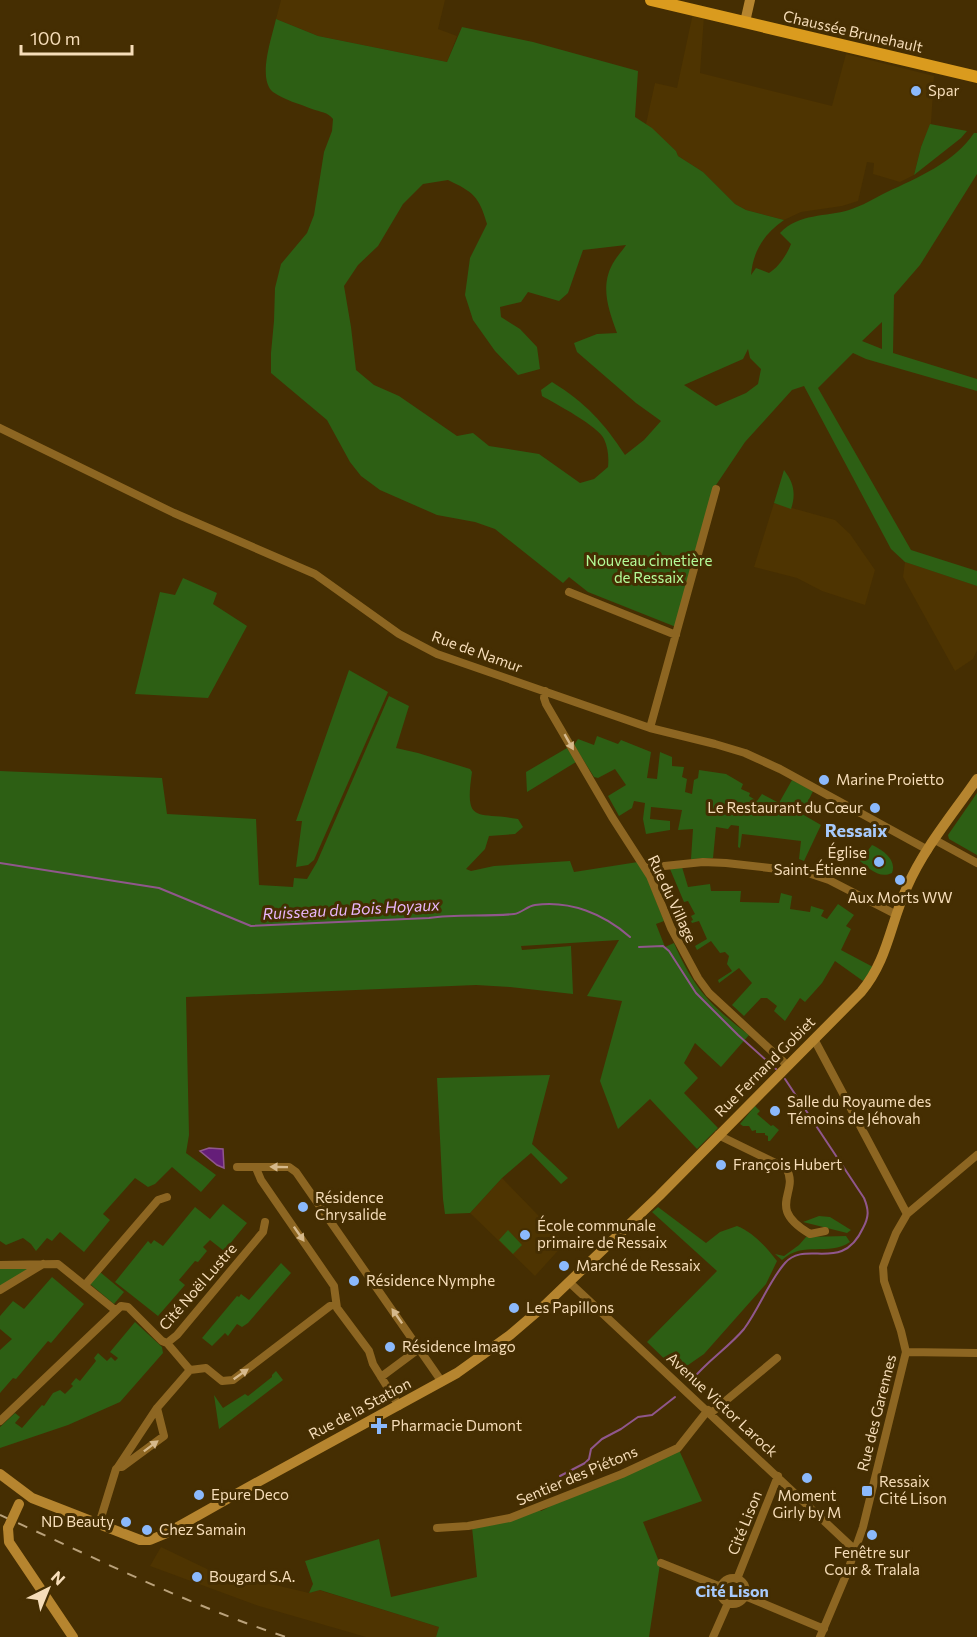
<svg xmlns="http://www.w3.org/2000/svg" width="977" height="1637" font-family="Commissioner,sans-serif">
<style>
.built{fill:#4e3401}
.green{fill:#2d5f14;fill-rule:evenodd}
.water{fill:#651e79;stroke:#90578c;stroke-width:1.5}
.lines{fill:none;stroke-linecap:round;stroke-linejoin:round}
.stream{stroke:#90578c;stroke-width:2}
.street{stroke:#8d6622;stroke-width:8}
.secondary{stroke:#b6852f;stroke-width:10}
.primary{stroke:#da9b1e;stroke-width:12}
.rail{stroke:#baa27b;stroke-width:2;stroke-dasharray:10 10;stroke-linecap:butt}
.secondary-bridge{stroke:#b6852f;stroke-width:10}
.oneway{fill:#d6b98c}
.poi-dot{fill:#8bb9fc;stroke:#452e02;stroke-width:2}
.labels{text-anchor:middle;stroke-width:6;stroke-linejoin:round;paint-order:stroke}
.street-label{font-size:15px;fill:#f6ddb9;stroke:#452e02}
.poi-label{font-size:15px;fill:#f6ddb9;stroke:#452e02;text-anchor:start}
.park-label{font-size:15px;fill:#b3fb98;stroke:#452e02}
.water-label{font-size:16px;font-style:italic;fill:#e9b5fb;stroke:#452e02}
.neighbourhood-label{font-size:16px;font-weight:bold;fill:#a7cafc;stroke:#452e02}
.quarter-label{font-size:18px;font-weight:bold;fill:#a7cafc;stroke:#452e02}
</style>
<rect width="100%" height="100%" fill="#452e02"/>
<!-- built -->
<path class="built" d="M281 0H445L438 29 457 36 447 62 318 36 276 19Z
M693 13 704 16 700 73 832 106 846 54 934 76 931 123 921 147 914 175 900 182 873 174 874 163 867 162 858 201 842 206 801 212 784 220 746 210 735 204 703 172 678 156 676 151 646 124 655 83 677 88Z
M774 503 835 520 850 534 875 570 865 605 822 591 797 578 754 567Z
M905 562 977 586V650L973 659 955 671 903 577Z
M502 1178 565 1243 535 1276 470 1213Z
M161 1547 207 1569 309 1593 319 1590 439 1627 436 1637H366L259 1606 150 1566Z"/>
<!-- green -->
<path class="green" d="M276 19 318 36 447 62 462 27 533 42 638 71 635 117 652 128 676 151 678 156 703 172 735 204 746 210 784 220C764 234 753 251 751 275L756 268 769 273C779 267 787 254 791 244L780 233C799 213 826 217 849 210 862 206 875 198 887 192 917 178 955 162 974 133H977V174L920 265 894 295 893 353 977 379V391L866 359 853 353 818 388 911 550 977 571V586L905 562 891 549 804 386 792 390 745 442 712 491 676 627 588 592 569 577 563 583 495 529 475 522 437 515 380 490 361 476 350 462 327 420 271 373V353L274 321 275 288 281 264 307 233 314 215 324 152 332 131 333 119C328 112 320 112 312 109 300 104 284 100 273 92 257 79 272 37 276 19ZM448 180C473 192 479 196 487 224L470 258 465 295 473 320 495 351 518 375 540 369 537 347 520 329 501 317 500 307 521 302 528 292 559 301 568 293 583 250 626 245C623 250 618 255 615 260 599 284 608 308 617 333L597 334 574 343 577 352 636 403 661 421 644 440 625 455C604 423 586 403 552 382L541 390 542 396C556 404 598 426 604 439 608 447 609 458 608 467L594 479 580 483 539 454 489 446 473 433 457 436 399 396 374 385 356 370 351 327 344 286 358 265 378 246 403 204 423 184ZM882 322V349L862 341ZM748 349 750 358 761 369 758 384 746 393 716 406 684 385 743 359Z
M930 124 967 131 961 138 914 175 921 147Z
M784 470C794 483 796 494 791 509L774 503Z
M183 578 217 593 213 604 247 626 208 698 135 694 160 592 175 595Z
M349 670 388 692 314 860 308 865 296 867 302 821H296Z
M389 696 409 706 396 748 418 753 470 769 472 772C464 826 477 811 518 819L523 827 515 834 489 836 485 849 466 869 471 871 494 866 570 861 574 872 638 862 643 868 664 921 656 924 665 947 674 943C694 989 710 1005 749 1035L721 1067 695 1043 684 1063 698 1078 684 1093 718 1128 697 1149 650 1099 618 1129 600 1081 622 1001 587 996 619 940 521 946 522 950 571 946 573 994 510 987 476 985 186 997 189 1135 186 1153 216 1175 201 1192 172 1167 155 1184 148 1187 135 1178 103 1214 110 1220 84 1252 60 1232 52 1241 47 1238 36 1251 31 1244 23 1238 6 1245 0 1241V771L162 778 167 814 256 819 259 885 293 887 294 878 307 879 317 862Z
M597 736 618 744 621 740 651 752 647 778 657 779 660 752 672 757V766L684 767 682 777 687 779 685 792 692 794 694 780 698 778 699 770 726 774 743 784 741 789 750 793 749 796 757 801 762 794 779 803 792 780 813 791 802 814 821 825 804 861 799 859 801 841 742 834 740 848 738 847 739 826 731 825 728 829 716 827 713 858 691 859 693 829 678 830 682 810 651 807 650 819 670 821V830L646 834 643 819 645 803 634 801 632 808 619 816 608 796 626 785 615 769 598 778 594 777 574 745 578 739 594 745Z
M567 748 576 762 527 792 526 772Z
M977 793V855L949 839 948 835Z
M872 845C883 850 897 860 892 873 879 879 870 869 860 861Z
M682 867 688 887 710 884 711 891H741L740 902 779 903 781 893 792 896 790 909 810 912 811 906 824 910 821 916 827 919 838 904 854 915 846 926 851 929 841 950 873 967 863 981 835 961 822 983 805 1002 800 998 785 1021 774 1011 777 1006 767 998H761L744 1016 732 1005 752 983 739 968 719 983 718 980 732 971 727 964 729 956 725 952 720 953 711 941 697 950 695 946 707 939 699 921 692 923 691 921 693 920 691 916 695 914 688 901 684 902 670 869Z
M550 1075 532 1144 568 1178 561 1184 531 1153 502 1178 470 1213 445 1214 443 1199 437 1078Z
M755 1106 760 1111 757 1114 771 1126 773 1125 779 1130 770 1141H768V1136L765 1135V1133H756V1130L752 1131 749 1126H743L740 1124Z
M223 1204 247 1223 224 1251 210 1240 203 1247 207 1251 198 1262 195 1261 179 1280 185 1285 158 1316 115 1282 148 1241 151 1244 154 1240 163 1246 195 1207 210 1219Z
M658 1207 706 1243 720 1232 737 1226C753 1232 767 1248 777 1261L766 1284 704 1354 678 1372 647 1342 717 1271 652 1212Z
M819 1216 830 1217 851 1230 847 1233 803 1222Z
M508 1230 522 1245 513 1254 499 1240Z
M846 1236 850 1242C828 1257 804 1240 782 1260L775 1254 784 1256 799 1245 806 1237Z
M281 1263 291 1273 248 1323 242 1327 237 1324 228 1336 225 1333 212 1346 202 1338 237 1296 239 1297 241 1294 249 1300Z
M34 1266 0 1288V1267Z
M100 1272 124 1292 114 1304 90 1284Z
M52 1277 84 1304 51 1343 48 1341 16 1379 13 1378 0 1393V1350L12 1339 0 1329V1316L13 1301 24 1309Z
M135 1322 162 1347 163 1353 120 1402 68 1425 0 1448V1427L15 1413 20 1417 15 1423 22 1428 42 1405 44 1406 53 1393 60 1390 65 1394 73 1386 71 1384 76 1378 80 1381 96 1361 94 1358 98 1353 107 1361 111 1357 115 1361 118 1358 110 1352Z
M276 1371 283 1380 219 1429 214 1395 223 1408 245 1394 248 1396 272 1377V1375Z
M679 1450 702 1501 643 1522 660 1564 649 1637H436L439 1627 320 1590 309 1593 313 1584 305 1561 379 1539 391 1597 477 1577 472 1527 538 1509 541 1511C554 1505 564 1498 577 1493L581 1494Z"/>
<!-- water -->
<path class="water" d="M209 1148 223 1149 224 1168 217 1165 200 1151Z"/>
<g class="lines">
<!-- stream -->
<path class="stream" d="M0 863 159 888 251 926 429 918C457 914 486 917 514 914 522 913 527 906 535 905 570 900 604 914 630 937
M639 947 663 946 669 951 696 993 738 1035 776 1069
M692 1380C707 1361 728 1348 744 1329 759 1309 769 1281 785 1263 806 1239 842 1274 863 1228 869 1217 869 1210 864 1198L785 1079
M560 1476 585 1463 589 1459 591 1449 602 1439 621 1429 638 1417 652 1415 675 1397"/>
<!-- street -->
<path class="street" d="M0 428 174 513 315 574 399 634 437 654 650 728 715 744 745 753 780 769 928 850
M569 592 676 635
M545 691 544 698 546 704 612 817 650 876 671 928 698 978 709 993 788 1066
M650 728 716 489
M935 840 977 863
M645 868 703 862 726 863 805 872 829 880 897 915
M814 1039 907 1214
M718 1135 786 1168C801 1192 764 1207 810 1234L825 1231
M237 1167H289L296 1172 442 1382
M256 1168 261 1180 334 1286 337 1308 369 1351 373 1364 399 1406
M0 1265 58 1264 115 1310
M569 1282 855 1550
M85 1285 158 1200 167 1197
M0 1290 43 1264
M167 1343 177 1335 263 1232 265 1222
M906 1352 977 1353
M381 1377 420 1348
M711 1413 777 1358
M0 1421 121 1306 128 1307 162 1341 167 1343 190 1370
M118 1467 157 1408
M99 1524 116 1469 118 1467H122L164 1436 157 1408 190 1370 206 1368 222 1381 233 1380 330 1306 336 1304
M437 1528 468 1526 510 1518 622 1474 678 1448 708 1410
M661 1563 721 1587
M720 1591a13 13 0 1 1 26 0a13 13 0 1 1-26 0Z
M737 1579 778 1476
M745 1596 824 1629
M713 1637 728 1603
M820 1637 847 1573 863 1527 906 1352 901 1331 884 1281 883 1267 887 1256 896 1233 907 1214 977 1155"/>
<!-- secondary -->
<path class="secondary" d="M745 22 750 0
M0 1474 32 1498 140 1540H150L167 1533 245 1489 457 1373 510 1335 545 1305 659 1196 861 992C888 960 890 924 907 887 924 848 953 814 977 779
M8 1528 9 1542 73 1637"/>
<!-- primary -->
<path class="primary" d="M651 0 977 77"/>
<!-- rail -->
<path class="rail" d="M0 1515C94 1557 188 1605 286 1637"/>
<!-- secondary-bridge -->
<path class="secondary-bridge" d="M8 1528 19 1504"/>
</g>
<!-- one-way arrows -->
<defs><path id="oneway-solid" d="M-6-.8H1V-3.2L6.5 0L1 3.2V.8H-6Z" transform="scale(1.5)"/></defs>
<g class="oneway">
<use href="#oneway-solid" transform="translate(569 742) rotate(60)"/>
<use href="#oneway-solid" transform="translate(279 1167) rotate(-179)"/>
<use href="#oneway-solid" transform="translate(299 1234) rotate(55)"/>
<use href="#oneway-solid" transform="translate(397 1316) rotate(-125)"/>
<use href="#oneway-solid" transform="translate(241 1374) rotate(-35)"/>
<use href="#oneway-solid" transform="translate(151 1446) rotate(-37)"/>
</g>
<!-- markers -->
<g class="poi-dot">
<circle cx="916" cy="91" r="6"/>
<circle cx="824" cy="780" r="6"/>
<circle cx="875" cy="808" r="6"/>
<circle cx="879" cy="862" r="6"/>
<circle cx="900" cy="880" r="6"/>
<circle cx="775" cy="1111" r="6"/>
<circle cx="721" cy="1165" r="6"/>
<circle cx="303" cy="1207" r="6"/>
<circle cx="525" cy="1235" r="6"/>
<circle cx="564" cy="1266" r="6"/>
<circle cx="354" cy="1281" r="6"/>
<circle cx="514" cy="1308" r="6"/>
<circle cx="390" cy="1347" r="6"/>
<path d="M376 1417h6v6h6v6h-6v6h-6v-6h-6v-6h6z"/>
<circle cx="807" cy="1478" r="6"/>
<rect x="861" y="1485" width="12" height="12" rx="3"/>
<circle cx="199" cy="1495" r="6"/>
<circle cx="126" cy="1522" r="6"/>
<circle cx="147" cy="1530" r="6"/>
<circle cx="872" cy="1535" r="6"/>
<circle cx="197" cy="1577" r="6"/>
</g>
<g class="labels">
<!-- street labels -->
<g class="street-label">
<text transform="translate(853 32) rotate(13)" y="5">Chaussée Brunehault</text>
<text transform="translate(477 652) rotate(20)" y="5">Rue de Namur</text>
<text transform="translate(672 899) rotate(65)" y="5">Rue du Village</text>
<text transform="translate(765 1067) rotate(-45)" y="5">Rue Fernand Gobiet</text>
<text transform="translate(198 1287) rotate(-49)" y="5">Cité Noël Lustre</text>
<text transform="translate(722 1405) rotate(43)" y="5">Avenue Victor Larock</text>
<text transform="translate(360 1409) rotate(-28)" y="5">Rue de la Station</text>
<text transform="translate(877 1413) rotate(-76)" y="5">Rue des Garennes</text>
<text transform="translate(577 1476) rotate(-23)" y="5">Sentier des Piétons</text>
<text transform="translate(745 1523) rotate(-68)" y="5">Cité Lison</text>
</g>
<!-- poi labels -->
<g class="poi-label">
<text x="928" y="96">Spar</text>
<text x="836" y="785">Marine Proietto</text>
<text x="863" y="813" text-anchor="end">Le Restaurant du Cœur</text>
<text x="867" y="858" text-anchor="end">Église<tspan x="867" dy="17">Saint-Étienne</tspan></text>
<text x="900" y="903" text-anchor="middle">Aux Morts WW</text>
<text x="787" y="1107">Salle du Royaume des<tspan x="787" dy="17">Témoins de Jéhovah</tspan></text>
<text x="733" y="1170">François Hubert</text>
<text x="315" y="1203">Résidence<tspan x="315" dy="17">Chrysalide</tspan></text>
<text x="537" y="1231">École communale<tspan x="537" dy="17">primaire de Ressaix</tspan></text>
<text x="576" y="1271">Marché de Ressaix</text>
<text x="366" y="1286">Résidence Nymphe</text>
<text x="526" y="1313">Les Papillons</text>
<text x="402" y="1352">Résidence Imago</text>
<text x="391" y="1431">Pharmacie Dumont</text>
<text x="879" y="1487">Ressaix<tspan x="879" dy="17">Cité Lison</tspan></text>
<text x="211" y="1500">Epure Deco</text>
<text x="807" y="1501" text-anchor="middle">Moment<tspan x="807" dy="17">Girly by M</tspan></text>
<text x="114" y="1527" text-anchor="end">ND Beauty</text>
<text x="159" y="1535">Chez Samain</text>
<text x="872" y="1558" text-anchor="middle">Fenêtre sur<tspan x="872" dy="17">Cour &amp; Tralala</tspan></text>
<text x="209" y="1582">Bougard S.A.</text>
</g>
<!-- park labels -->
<g class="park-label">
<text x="649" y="566">Nouveau cimetière<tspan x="649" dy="17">de Ressaix</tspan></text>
</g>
<!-- water labels -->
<g class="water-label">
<text transform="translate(351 909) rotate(-3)" y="6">Ruisseau du Bois Hoyaux</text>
</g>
<!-- neighbourhood labels -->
<g class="neighbourhood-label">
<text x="732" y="1597">Cité Lison</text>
</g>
<!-- quarter labels -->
<g class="quarter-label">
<text x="856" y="837">Ressaix</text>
</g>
</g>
<!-- north arrow -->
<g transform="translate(48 1589) rotate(43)" stroke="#452e02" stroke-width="4.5" paint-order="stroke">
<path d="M0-4.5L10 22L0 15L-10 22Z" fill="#f6ddb9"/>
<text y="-9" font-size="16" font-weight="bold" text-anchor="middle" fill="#f6ddb9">N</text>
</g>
<!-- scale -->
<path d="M21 45v9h111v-9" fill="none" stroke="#f6ddb9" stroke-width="3"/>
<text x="30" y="45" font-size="18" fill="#f6ddb9" stroke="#452e02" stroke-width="4.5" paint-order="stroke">100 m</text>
</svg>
